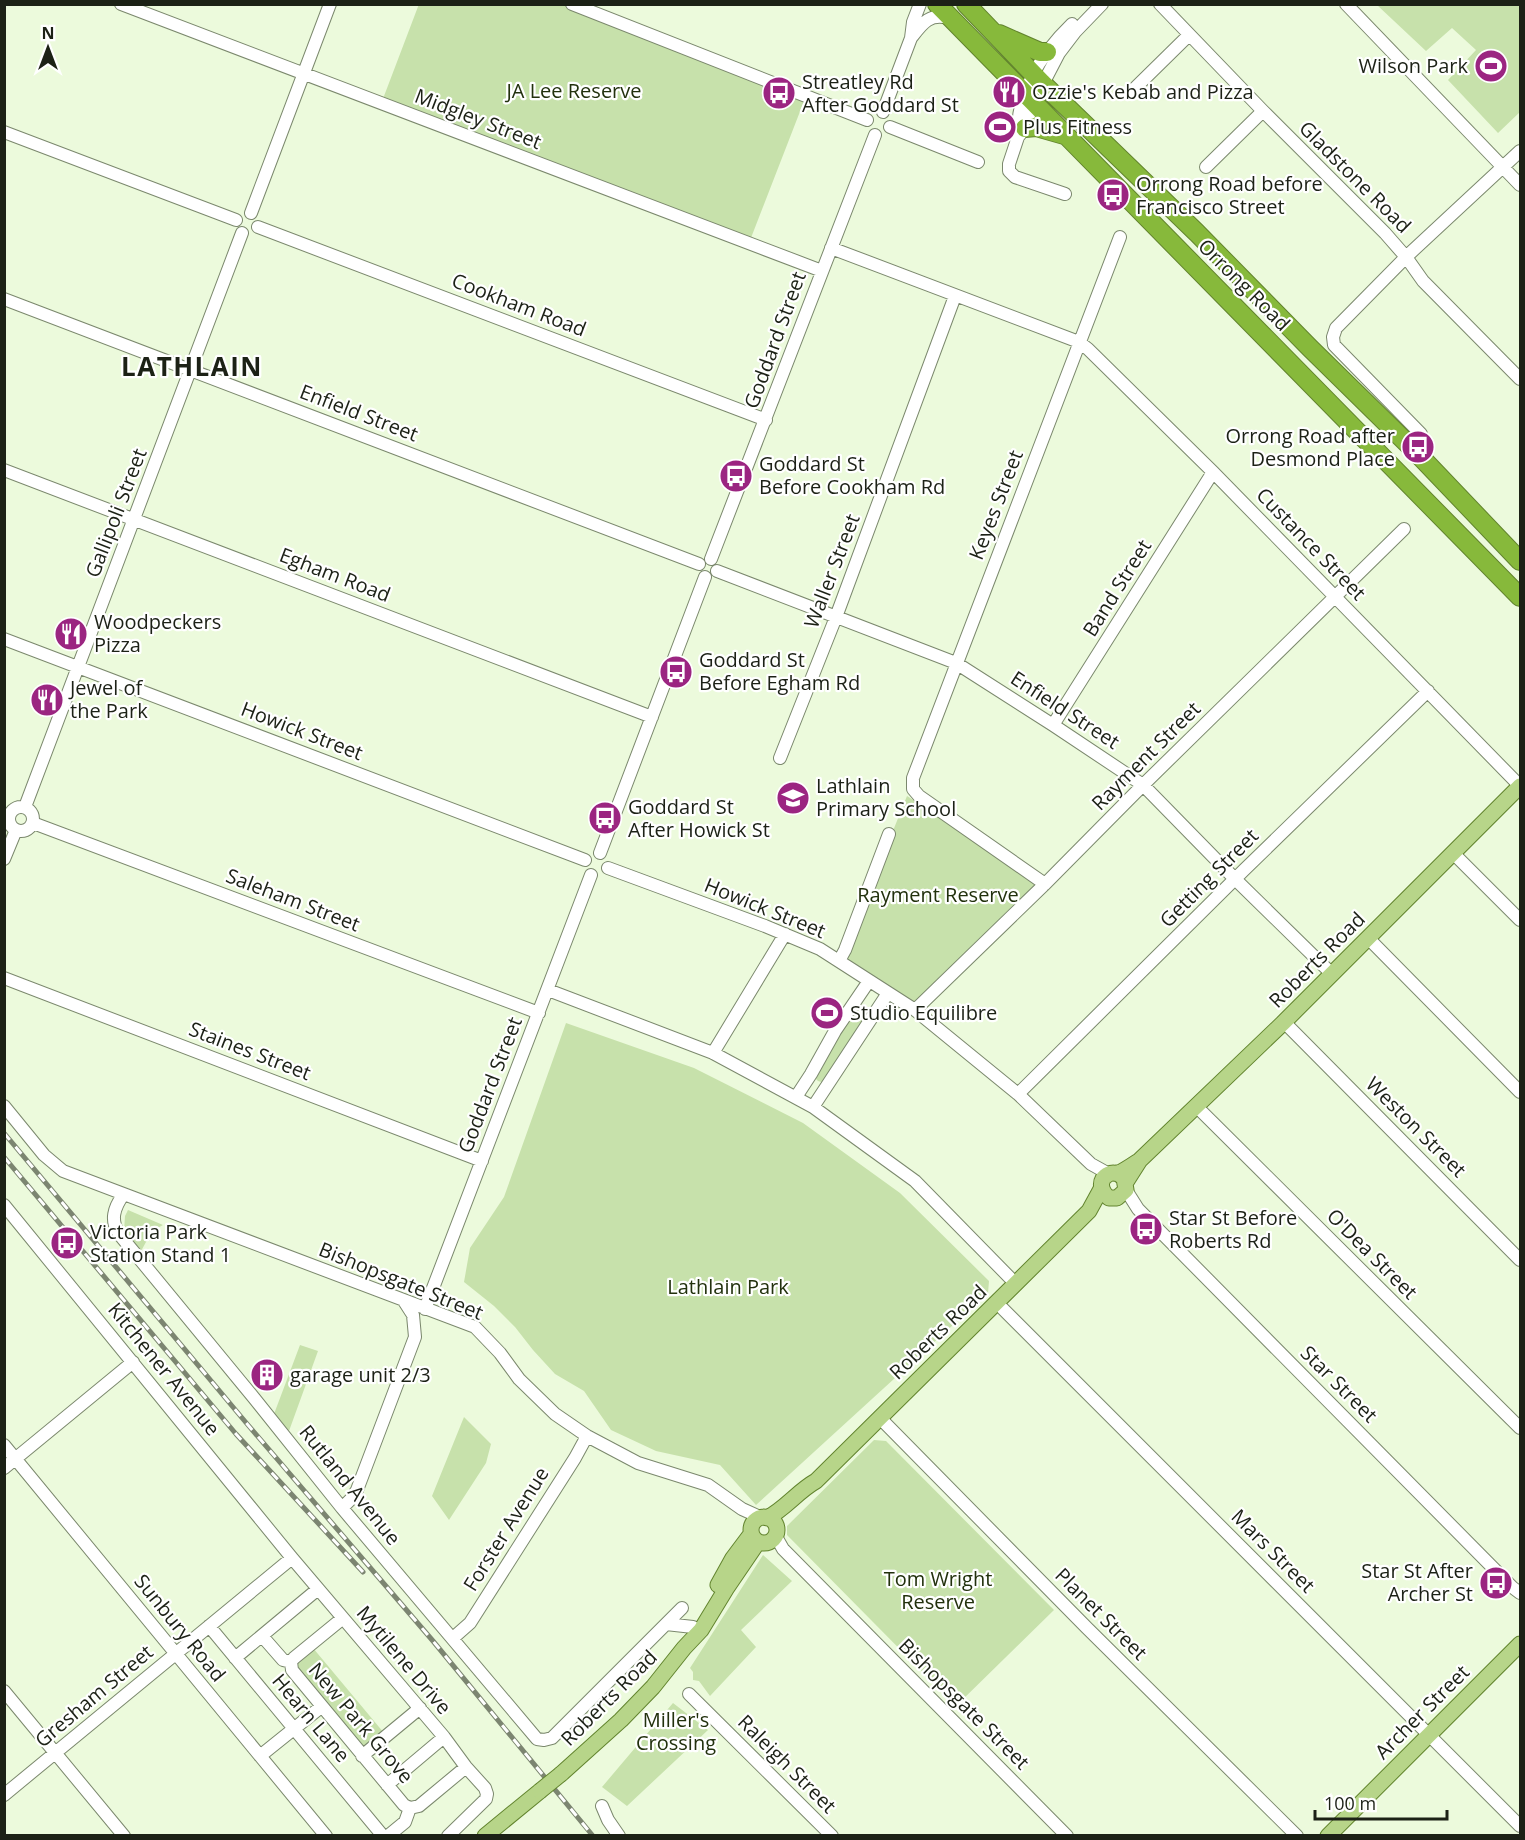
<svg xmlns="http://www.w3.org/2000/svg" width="1525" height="1840" font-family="'Open Sans',sans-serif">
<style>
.green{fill:#c7e1ab}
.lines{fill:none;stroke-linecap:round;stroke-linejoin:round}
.minor-casing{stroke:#7b886d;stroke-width:14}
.major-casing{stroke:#62842e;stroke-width:17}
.highway-casing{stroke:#62842e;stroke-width:20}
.minor{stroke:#fff;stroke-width:12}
.major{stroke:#b7d589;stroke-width:15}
.highway{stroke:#87b93b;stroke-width:18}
.rail-casing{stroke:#7c8571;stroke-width:5}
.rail{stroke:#fff;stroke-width:3;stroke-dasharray:9;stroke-linecap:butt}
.major-bridge-casing{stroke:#62842e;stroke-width:17;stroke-linecap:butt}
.major-bridge{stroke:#b7d589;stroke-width:15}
.labels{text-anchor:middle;stroke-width:4.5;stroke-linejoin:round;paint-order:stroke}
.poi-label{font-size:20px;fill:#1c2116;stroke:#fff;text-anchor:start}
.park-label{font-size:20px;fill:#22310d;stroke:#fff}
.street-label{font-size:20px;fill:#1c2116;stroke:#fff}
.district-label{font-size:26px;font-weight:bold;letter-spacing:1.5px;fill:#1c2116;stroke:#fff}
</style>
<rect width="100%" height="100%" fill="#ecfadc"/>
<!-- green -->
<path class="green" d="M419 4 572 5 806 96 749 243 381 104Z
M1377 5H1520V112L1498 133 1448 80 1476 50 1452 28 1426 51Z
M907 796 1045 884 915 1010 843 955Z
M855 1002 873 1016 828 1084 818 1081 811 1074Z
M566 1023 694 1068 803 1123 900 1193 989 1281 988 1293 756 1505 720 1465 656 1451 611 1430 584 1391 555 1374 533 1350 515 1327 494 1306 464 1282 470 1248 504 1197Z
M128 1210 163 1225 152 1231 140 1253 124 1232 125 1216Z
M300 1345 318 1351 289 1431 274 1414Z
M464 1417 491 1444 486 1463 449 1520 432 1496Z
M874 1440 886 1441 1054 1610 956 1706 787 1535V1526Z
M763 1555 792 1581 741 1630 756 1647 710 1696 699 1681 693 1680V1672L690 1668Z
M313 1648 384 1733 367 1747H363L296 1669 297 1661Z
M673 1703 708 1730 627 1806 602 1787Z"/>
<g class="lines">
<defs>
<path id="minor" d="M121 4 822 271
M572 4 867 120
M1160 4 1263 111 1385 233 1406 257 1423 281 1520 379
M1346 4 1520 185
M911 38C922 24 929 13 948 18
M1132 91 1189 35
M883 112 911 38 913 22 920 4
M890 127 978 162
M4 132 236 220
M1018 137C1016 93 1041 54 1072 24
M1206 167 1263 111
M1065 194 1015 177 1009 171V164L1018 137 1025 128 1033 103 1059 53 1075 32 1102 4
M251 213 330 4
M258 227 766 420
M831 248 1079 342 1088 349 1213 472 1520 786
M4 299 699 564
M1421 434 1334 345 1333 337 1336 328 1406 257 1520 151
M4 470 652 717
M711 559 875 135
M717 571 956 663 1053 725 1143 785 1235 879 1332 974
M4 639 585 860
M1053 725 1213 472
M780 758 836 617 955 296
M9 819a12 12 0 1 1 24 0a12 12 0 1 1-24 0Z
M25 807 242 233
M33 823 539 1013
M600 853 705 577
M1453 853 1520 920
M4 859 16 830
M608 868 765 926 820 949 915 1010 1018 1094 1091 1164 1109 1174
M1045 884 919 796 913 789V778L1120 237
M1369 939 1520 1092
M839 961 845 950 889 834
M4 978 482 1161
M548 990 713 1053 813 1107 915 1181 1016 1284
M915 1010 1045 884 1143 785 1404 529
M1284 1022 1520 1260
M713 1053 785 934
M1018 1094 1244 870 1428 691
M796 1097 811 1074 835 1031 869 981
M4 1106 44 1155 63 1171 475 1327 500 1353 519 1379 555 1414 587 1436 638 1463 708 1485 742 1509 762 1518
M813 1107 888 993
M1197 1107 1520 1428
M1126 1190 1138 1209 1512 1587 1520 1593
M123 1195C114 1208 110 1220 119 1234L254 1398 342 1508 537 1739 544 1740 552 1738 682 1608
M4 1205 292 1558 444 1737 466 1767 485 1788 487 1794 486 1799 448 1836
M997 1303 1520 1826
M425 1309 591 875
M880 1418 1087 1628 1297 1836
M4 1445 326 1836
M4 1468 133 1362
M342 1508 352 1498 357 1490 415 1337 413 1315 404 1301
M775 1535 783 1549 1067 1836
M666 1624 693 1627
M209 1626 383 1836
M262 1636 283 1660 291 1662 292 1670 404 1805 410 1808
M453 1638 470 1623 575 1458 587 1436
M235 1658 318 1589
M291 1662 294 1658 343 1618
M4 1691 124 1836
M689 1694 832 1836
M260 1756 321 1707
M362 1756 420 1708
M387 1785 444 1737
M4 1795 292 1558
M602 1806 608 1820 619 1836
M388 1836 405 1822 410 1808 419 1806 466 1767"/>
<path id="major" d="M1117 1173 1124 1178 1126 1190 1117 1198H1109C1101 1192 1097 1179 1109 1174 1113 1172 1115 1174 1119 1173 1125 1170 1131 1166 1137 1162
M1126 1182 1140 1160 1284 1022 1520 786
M751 1530a13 13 0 1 1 26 0a13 13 0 1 1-26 0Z
M767 1518C785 1509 798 1491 816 1481L1089 1211 1101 1189
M718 1585 733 1558 751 1534
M561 1774 621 1720 653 1687 684 1648 701 1630 726 1589 758 1542
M485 1836 540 1791
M1328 1836 1520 1644"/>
<path id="highway" d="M937 4 1520 597
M966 4 1042 83 1197 233 1310 348 1416 452 1520 561
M999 34 1040 52H1047
M1025 128 1036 127 1064 135"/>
</defs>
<!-- minor casing -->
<use href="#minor" class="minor-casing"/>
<!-- major casing -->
<use href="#major" class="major-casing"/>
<!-- highway casing -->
<use href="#highway" class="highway-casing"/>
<!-- minor -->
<use href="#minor" class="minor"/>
<!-- major -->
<use href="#major" class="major"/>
<!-- highway -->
<use href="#highway" class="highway"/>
<defs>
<path id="rail" d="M4 1133 248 1425 433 1641 593 1836
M4 1157 236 1434 363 1572"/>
</defs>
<!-- rail casing -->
<use href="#rail" class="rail-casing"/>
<!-- rail -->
<use href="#rail" class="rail"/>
<defs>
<path id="major-bridge" d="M540 1791 561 1774"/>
</defs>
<!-- major-bridge casing -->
<use href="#major-bridge" class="major-bridge-casing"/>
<!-- major-bridge -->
<use href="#major-bridge" class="major-bridge"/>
</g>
<!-- icons -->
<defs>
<symbol id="stadium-disc" viewBox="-11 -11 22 22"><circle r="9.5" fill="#9b2581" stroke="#fff"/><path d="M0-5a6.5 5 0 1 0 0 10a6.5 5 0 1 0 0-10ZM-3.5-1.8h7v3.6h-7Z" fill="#fff"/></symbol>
<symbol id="restaurant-disc" viewBox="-11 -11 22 22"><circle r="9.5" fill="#9b2581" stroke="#fff"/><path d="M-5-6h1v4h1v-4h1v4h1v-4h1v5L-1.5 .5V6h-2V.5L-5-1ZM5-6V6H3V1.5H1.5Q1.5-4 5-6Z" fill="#fff"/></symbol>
<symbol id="bus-disc" viewBox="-11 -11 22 22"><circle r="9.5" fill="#9b2581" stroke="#fff"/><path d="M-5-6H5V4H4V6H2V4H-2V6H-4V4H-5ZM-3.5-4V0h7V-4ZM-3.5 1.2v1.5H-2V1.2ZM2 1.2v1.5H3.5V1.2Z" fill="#fff"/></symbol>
<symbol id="school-disc" viewBox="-11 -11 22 22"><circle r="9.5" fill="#9b2581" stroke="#fff"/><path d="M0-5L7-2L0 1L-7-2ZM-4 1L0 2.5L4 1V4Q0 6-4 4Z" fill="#fff"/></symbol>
<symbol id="building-disc" viewBox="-11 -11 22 22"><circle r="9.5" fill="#9b2581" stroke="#fff"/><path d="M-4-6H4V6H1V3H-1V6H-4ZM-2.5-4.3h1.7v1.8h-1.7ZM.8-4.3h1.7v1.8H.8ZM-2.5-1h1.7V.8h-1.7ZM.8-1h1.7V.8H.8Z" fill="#fff"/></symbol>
</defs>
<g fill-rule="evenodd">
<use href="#stadium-disc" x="1472" y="47" width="38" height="38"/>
<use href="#restaurant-disc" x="990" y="73" width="38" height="38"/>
<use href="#bus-disc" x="760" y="74" width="38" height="38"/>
<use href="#stadium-disc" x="981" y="108" width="38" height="38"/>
<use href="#bus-disc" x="1094" y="176" width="38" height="38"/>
<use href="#bus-disc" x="1399" y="428" width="38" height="38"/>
<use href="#bus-disc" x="717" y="457" width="38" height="38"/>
<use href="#restaurant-disc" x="52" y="615" width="38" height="38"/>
<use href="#bus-disc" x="657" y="653" width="38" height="38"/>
<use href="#restaurant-disc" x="28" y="681" width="38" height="38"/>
<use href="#school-disc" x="774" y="779" width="38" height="38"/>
<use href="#bus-disc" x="586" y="799" width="38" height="38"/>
<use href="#stadium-disc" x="808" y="994" width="38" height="38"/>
<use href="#bus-disc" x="1127" y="1210" width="38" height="38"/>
<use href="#bus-disc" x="48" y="1224" width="38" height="38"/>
<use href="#building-disc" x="248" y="1356" width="38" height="38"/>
<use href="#bus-disc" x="1477" y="1564" width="38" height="38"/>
</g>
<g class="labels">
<!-- poi labels -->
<g class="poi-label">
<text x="1468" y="73" text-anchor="end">Wilson Park</text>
<text x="802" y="89">Streatley Rd<tspan x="802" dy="23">After Goddard St</tspan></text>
<text x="1032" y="99">Ozzie's Kebab and Pizza</text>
<text x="1023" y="134">Plus Fitness</text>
<text x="1136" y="191">Orrong Road before<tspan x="1136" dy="23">Francisco Street</tspan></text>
<text x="1395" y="443" text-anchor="end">Orrong Road after<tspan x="1395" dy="23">Desmond Place</tspan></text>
<text x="759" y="471">Goddard St<tspan x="759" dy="23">Before Cookham Rd</tspan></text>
<text x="94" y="629">Woodpeckers<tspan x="94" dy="23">Pizza</tspan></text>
<text x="699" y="667">Goddard St<tspan x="699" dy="23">Before Egham Rd</tspan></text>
<text x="70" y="695">Jewel of<tspan x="70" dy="23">the Park</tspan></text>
<text x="816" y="793">Lathlain<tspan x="816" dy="23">Primary School</tspan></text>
<text x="628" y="814">Goddard St<tspan x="628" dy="23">After Howick St</tspan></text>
<text x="850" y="1020">Studio Equilibre</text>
<text x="1169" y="1225">Star St Before<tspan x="1169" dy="23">Roberts Rd</tspan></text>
<text x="90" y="1239">Victoria Park<tspan x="90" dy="23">Station Stand 1</tspan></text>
<text x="290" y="1382">garage unit 2/3</text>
<text x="1473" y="1578" text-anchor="end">Star St After<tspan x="1473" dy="23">Archer St</tspan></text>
</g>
<!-- park labels -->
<g class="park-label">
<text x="574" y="98">JA Lee Reserve</text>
<text x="938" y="902">Rayment Reserve</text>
<text x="728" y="1294">Lathlain Park</text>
<text x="938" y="1586">Tom Wright<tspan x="938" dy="23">Reserve</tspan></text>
<text x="676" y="1727">Miller's<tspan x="676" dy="23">Crossing</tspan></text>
</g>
<!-- street labels -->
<g class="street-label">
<text transform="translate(478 119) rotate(21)" y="7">Midgley Street</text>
<text transform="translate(1355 177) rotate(45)" y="7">Gladstone Road</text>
<text transform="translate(1244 285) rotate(45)" y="7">Orrong Road</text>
<text transform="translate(519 305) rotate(21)" y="7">Cookham Road</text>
<text transform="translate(775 340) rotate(-70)" y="7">Goddard Street</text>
<text transform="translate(359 413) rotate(21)" y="7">Enfield Street</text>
<text transform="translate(996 505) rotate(-69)" y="7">Keyes Street</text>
<text transform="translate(116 513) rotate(-69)" y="7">Gallipoli Street</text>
<text transform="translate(1311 544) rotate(46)" y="7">Custance Street</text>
<text transform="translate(832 571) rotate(-69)" y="7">Waller Street</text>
<text transform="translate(335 575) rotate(21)" y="7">Egham Road</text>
<text transform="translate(1117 588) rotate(-58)" y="7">Band Street</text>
<text transform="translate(1065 710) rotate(33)" y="7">Enfield Street</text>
<text transform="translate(302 731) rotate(21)" y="7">Howick Street</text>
<text transform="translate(1146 756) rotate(-45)" y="7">Rayment Street</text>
<text transform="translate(1209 878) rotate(-45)" y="7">Getting Street</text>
<text transform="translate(293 900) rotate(21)" y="7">Saleham Street</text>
<text transform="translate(765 908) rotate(22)" y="7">Howick Street</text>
<text transform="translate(1317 960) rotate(-45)" y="7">Roberts Road</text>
<text transform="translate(250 1051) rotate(21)" y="7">Staines Street</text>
<text transform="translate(490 1085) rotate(-69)" y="7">Goddard Street</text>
<text transform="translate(1416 1127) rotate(45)" y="7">Weston Street</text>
<text transform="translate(1372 1254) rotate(45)" y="7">O'Dea Street</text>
<text transform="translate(401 1281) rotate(22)" y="7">Bishopsgate Street</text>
<text transform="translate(938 1332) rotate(-44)" y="7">Roberts Road</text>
<text transform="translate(164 1369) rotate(51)" y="7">Kitchener Avenue</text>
<text transform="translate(1339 1384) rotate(45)" y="7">Star Street</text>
<text transform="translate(350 1485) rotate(51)" y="7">Rutland Avenue</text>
<text transform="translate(506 1529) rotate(-58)" y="7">Forster Avenue</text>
<text transform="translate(1273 1551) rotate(45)" y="7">Mars Street</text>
<text transform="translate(1101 1614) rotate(45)" y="7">Planet Street</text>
<text transform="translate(180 1628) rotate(51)" y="7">Sunbury Road</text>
<text transform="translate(404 1660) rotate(50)" y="7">Mytilene Drive</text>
<text transform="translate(94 1696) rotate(-40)" y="7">Gresham Street</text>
<text transform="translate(609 1698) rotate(-45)" y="7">Roberts Road</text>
<text transform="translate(964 1704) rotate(45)" y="7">Bishopsgate Street</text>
<text transform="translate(1422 1712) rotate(-45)" y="7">Archer Street</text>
<text transform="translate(311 1718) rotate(50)" y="7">Hearn Lane</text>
<text transform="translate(361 1723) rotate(50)" y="7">New Park Grove</text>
<text transform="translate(787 1764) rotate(45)" y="7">Raleigh Street</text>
</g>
<!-- district labels -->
<g class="district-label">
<text x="192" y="376">LATHLAIN</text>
</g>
</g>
<!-- border -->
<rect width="1525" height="1840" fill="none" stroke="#1c2116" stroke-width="12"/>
<!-- north arrow -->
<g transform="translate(48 48)" stroke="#ffffff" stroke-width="4.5" paint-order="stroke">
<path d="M0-4.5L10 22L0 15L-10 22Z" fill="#1c2116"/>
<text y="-9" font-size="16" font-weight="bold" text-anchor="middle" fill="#1c2116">N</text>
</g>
<!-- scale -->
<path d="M1315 1810v9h132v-9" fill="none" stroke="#1c2116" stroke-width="3"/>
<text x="1324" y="1810" font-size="18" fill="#1c2116" stroke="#ffffff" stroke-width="4.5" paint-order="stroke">100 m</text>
</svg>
